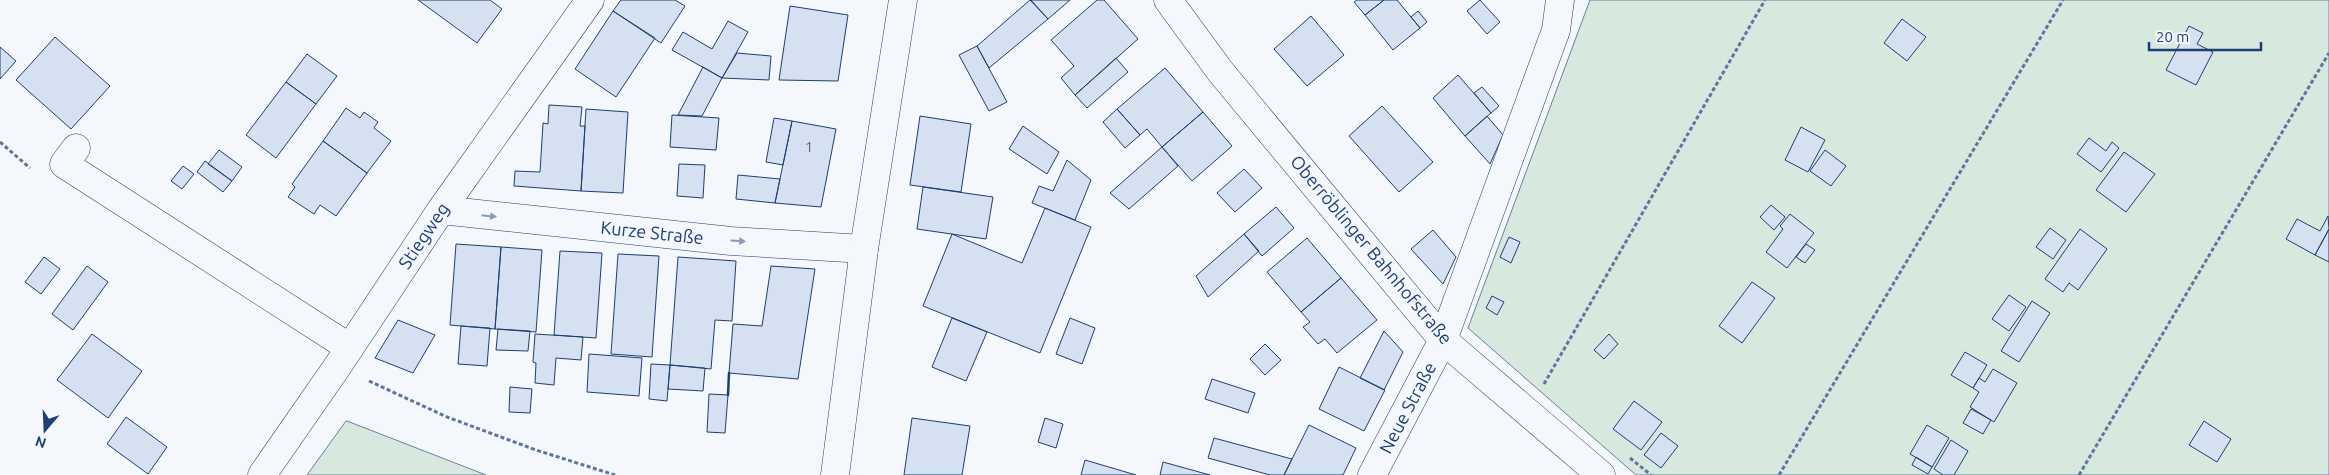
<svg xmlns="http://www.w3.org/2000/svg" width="2329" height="475" font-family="Ubuntu,sans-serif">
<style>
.green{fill:#d7e8df;stroke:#687fa3}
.building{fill:#d5e0f0;stroke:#1d3f73}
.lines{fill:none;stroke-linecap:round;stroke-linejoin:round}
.minor-casing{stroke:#1d3f73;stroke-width:29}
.major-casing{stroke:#1d3f73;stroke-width:29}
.path{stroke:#5e769c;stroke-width:3;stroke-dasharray:4 2.5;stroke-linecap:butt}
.minor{stroke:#f4f7fb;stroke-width:28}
.major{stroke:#f4f7fb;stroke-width:28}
.wall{stroke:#1d3f73;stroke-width:2.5}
.oneway{fill:#889bb7}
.labels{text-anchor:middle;stroke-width:4;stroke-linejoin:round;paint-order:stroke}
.number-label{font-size:15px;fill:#4b6792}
.street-label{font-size:18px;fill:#1d3f73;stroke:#f4f7fb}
</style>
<rect width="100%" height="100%" fill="#f4f7fb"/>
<!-- green -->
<path class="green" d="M1590 0H2329V475H1636L1468 328Z
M346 421H347L486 475H307Z"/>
<!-- building -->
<path class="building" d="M418 0H490L502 9 477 43Z
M621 0H675L685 6 661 43 613 11Z
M1030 0 1048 19 989 68 977 46Z
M1031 0H1070L1048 19Z
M1097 0H1104L1138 39 1075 95 1061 78 1074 66 1051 40Z
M1357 0H1384L1365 15 1354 2Z
M1384 0H1397L1420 28 1393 50 1365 15Z
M1480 0 1500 22 1487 34 1467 11Z
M790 6 848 15 838 81 779 80Z
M613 11 655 38 616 97 575 69Z
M1418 11 1427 22 1420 28 1411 17Z
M1311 16 1344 55 1307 86 1274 49Z
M1902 19 1926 37 1907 61 1884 43Z
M728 21 748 32 722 78 672 50 683 32 712 49Z
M2189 26 2203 33 2197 44 2213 52 2196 85 2166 70Z
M55 37 110 86 71 129 16 80Z
M977 46 1007 102 989 111 959 55Z
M0 47 16 61 0 79Z
M737 53 771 56 769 80 722 78Z
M307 54 337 76 316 104 286 82Z
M1116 58 1128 72 1087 108 1075 95Z
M703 67 722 78 702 116 678 115Z
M1165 68 1203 112 1162 147 1147 129 1140 135 1117 109Z
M1458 75 1491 113 1465 136 1433 98Z
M286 82 316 104 276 158 246 135Z
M1482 87 1499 106 1491 113 1474 93Z
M549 105 582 107 580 126H585L581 191 514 186 515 171 540 172 543 123 548 124Z
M1382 106 1433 162 1399 192 1349 136Z
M346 108 360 118 364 112 378 122 374 128 391 141 367 173 323 141Z
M586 109 628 112 623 193 581 191Z
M1117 109 1140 135 1125 148 1103 122Z
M1203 112 1232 146 1192 181 1162 147Z
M672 115 719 118 716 150 670 147Z
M920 116 971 124 961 192 910 185Z
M1487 116 1503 135 1490 164 1465 136Z
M774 118 792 121 783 165 766 162Z
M792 121 836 129 821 207 775 203Z
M1023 126 1059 152 1047 174 1009 149Z
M1801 127 1825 140 1808 172 1785 160Z
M2089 138 2106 151 2112 142 2119 148 2101 172 2077 154Z
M323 141 367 173 336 216 320 205 314 214 288 197 295 187 292 184Z
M1162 147 1178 166 1129 209 1110 193Z
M219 150 242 167 232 181 208 164Z
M1825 150 1846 166 1831 186 1810 171Z
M2124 152 2155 174 2126 212 2096 190Z
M1067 160 1091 180 1075 220 1032 203 1039 186 1053 191Z
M205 161 232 181 223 192 197 172Z
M679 164 705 165 703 198 677 196Z
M183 166 194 174 182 189 171 181Z
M1244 169 1262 188 1235 212 1217 193Z
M738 175 780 179 775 203 736 199Z
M923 187 993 197 986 239 917 229Z
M1771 205 1785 217 1774 230 1760 217Z
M1276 207 1294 228 1262 256 1244 234Z
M1045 208 1091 227 1040 353 923 306 952 234 1022 263Z
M1790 214 1814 233 1787 268 1766 252 1783 229 1780 226Z
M2328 216 2329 229 2315 255 2286 239 2297 219 2320 231Z
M2050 228 2066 240 2053 259 2036 247Z
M2080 229 2107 249 2078 290 2069 283 2063 292 2045 279Z
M2329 229V262L2315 255Z
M1433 230 1456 257 1443 284 1411 249Z
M1244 234 1259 251 1208 297 1196 276Z
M1509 237 1520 242 1511 263 1500 257Z
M1307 238 1341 278 1301 312 1267 272Z
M456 244 501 247 495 329 450 325Z
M1806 244 1815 250 1805 263 1796 257Z
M501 247 542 250 536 332 495 329Z
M560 251 602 253 596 338 554 335Z
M618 254 659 256 652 357 611 354Z
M44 257 60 269 41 294 25 282Z
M678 257 736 261 732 321 715 320 711 369 670 365Z
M87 266 108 282 73 330 52 314Z
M771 266 815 269 798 379 729 373 733 324 762 326Z
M1341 278 1377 320 1337 353 1325 339 1318 344 1303 327 1310 322 1301 312Z
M1752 282 1775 298 1742 343 1719 326Z
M2009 295 2026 307 2009 331 1992 319Z
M1492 296 1504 302 1497 315 1486 308Z
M2032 301 2050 313 2019 362 2001 351Z
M952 318 987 332 966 381 932 367Z
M1070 318 1095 328 1082 364 1056 354Z
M398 320 435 335 413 373 375 358Z
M461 326 490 328 487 366 458 364Z
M498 329 530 331 528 351 496 350Z
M1384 331 1403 352 1384 390 1360 378Z
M92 334 142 371 108 418 57 380Z
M535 334 583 337 581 360 556 358 554 385 535 383 536 363 533 362Z
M1609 334 1618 344 1604 359 1594 350Z
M1265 344 1281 360 1265 375 1250 359Z
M1965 352 1987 365 1973 388 1951 375Z
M589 354 642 358 639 396 587 392Z
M651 364 670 365 667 401 649 399Z
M670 365 705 368 703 391 668 389Z
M1339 367 1385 390 1364 431 1319 409Z
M1993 369 2017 383 1994 422 1970 407 1979 392 1973 388 1979 378 1985 382Z
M1212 379 1255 393 1248 413 1205 399Z
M510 387 532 389 530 413 509 412Z
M709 394 728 395 725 433 707 432Z
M1634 401 1662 422 1641 450 1613 429Z
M1971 409 1991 420 1983 434 1963 423Z
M126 417 167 447 148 474 107 444Z
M912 418 970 426 962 475H904Z
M1045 418 1063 424 1056 448 1038 442Z
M2204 421 2231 439 2217 462 2189 445Z
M1309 425 1356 448 1343 475H1284Z
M1927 425 1949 438 1932 467 1910 454Z
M1661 433 1678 446 1661 468 1644 455Z
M1214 438 1292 459 1284 475H1270L1208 458Z
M1951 440 1968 451 1954 475H1943L1934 469Z
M1916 457 1932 467 1928 474 1912 465Z
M1085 460 1136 475H1081Z
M1163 462 1210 475H1160Z"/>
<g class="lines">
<defs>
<path id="minor" d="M1168 0 1220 71 1443 340 1601 475
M76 148 64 164 350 348
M441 210 731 241 864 249
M262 475 337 367 441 210 590 0
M1372 475 1443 340 1556 30 1560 0"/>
<path id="major" d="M835 475 864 249 903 0"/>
</defs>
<!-- minor casing -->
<use href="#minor" class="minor-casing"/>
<!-- major casing -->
<use href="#major" class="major-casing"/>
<!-- path -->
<path class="path" d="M0 142 30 168
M369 381 447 417 536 450 615 475
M1544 384 1765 0
M1630 458 1651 475
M1779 475 2063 0
M2079 475 2329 53"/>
<!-- minor -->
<use href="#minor" class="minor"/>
<!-- major -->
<use href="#major" class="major"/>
<!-- wall -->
<path class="wall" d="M728 395 729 373"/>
</g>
<!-- one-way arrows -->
<defs><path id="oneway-solid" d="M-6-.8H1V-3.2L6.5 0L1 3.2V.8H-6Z" transform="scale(1.25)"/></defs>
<g class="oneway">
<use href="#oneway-solid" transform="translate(489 216) rotate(6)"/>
<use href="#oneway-solid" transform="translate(738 241) rotate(3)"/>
</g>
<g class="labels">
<!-- number labels -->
<g class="number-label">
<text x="809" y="152">1</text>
</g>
<!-- street labels -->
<g class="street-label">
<text transform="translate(652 233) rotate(6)" y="6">Kurze Straße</text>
<text transform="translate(424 236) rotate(-56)" y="6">Stiegweg</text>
<text transform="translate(1371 250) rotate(50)" y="6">Oberröblinger Bahnhofstraße</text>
<text transform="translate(1408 408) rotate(-62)" y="6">Neue Straße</text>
</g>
</g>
<!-- north arrow -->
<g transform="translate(45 430) rotate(199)" stroke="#f4f7fb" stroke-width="4" paint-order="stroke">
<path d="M0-4L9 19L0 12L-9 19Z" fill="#1d3f73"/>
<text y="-8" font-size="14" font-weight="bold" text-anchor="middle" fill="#1d3f73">N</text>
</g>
<!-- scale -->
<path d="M2149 42v8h112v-8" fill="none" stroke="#1d3f73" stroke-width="2.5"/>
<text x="2156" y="42" font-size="15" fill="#1d3f73" stroke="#f4f7fb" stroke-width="4" paint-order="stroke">20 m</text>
</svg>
